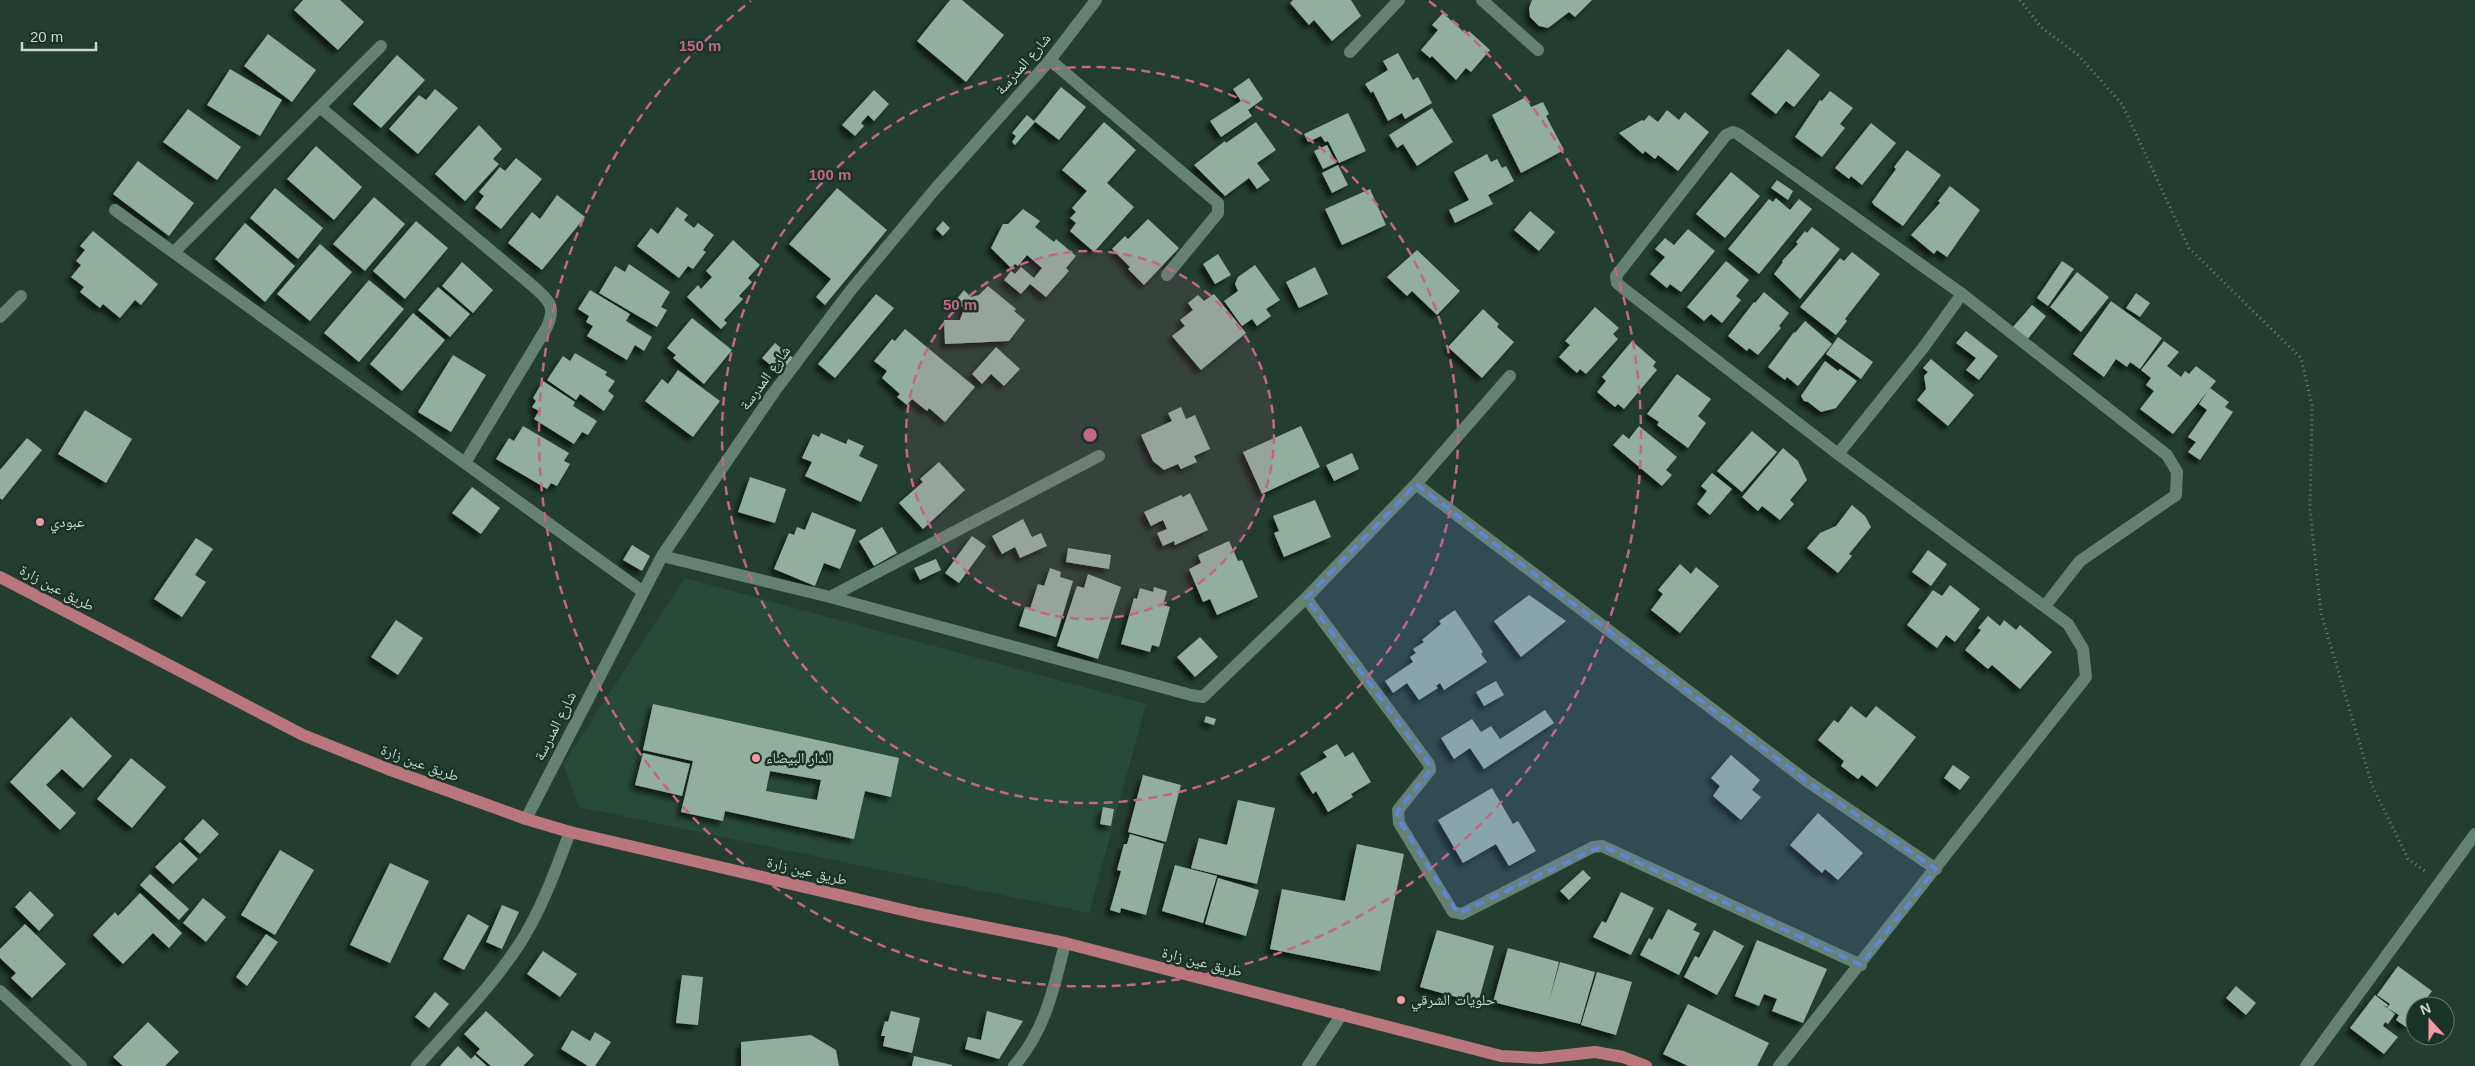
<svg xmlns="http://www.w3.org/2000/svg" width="2475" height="1066" font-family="Helvetica,'Noto Naskh Arabic',sans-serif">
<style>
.built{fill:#274a39}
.building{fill:#91ae9f;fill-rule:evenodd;filter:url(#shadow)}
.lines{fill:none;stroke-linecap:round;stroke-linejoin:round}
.path{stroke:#6f847a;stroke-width:3;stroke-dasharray:1 4;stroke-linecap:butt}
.minor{stroke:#648172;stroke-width:12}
.primary{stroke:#b9777d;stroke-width:12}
.marked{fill:#6285d5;fill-opacity:0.2;stroke:#6285d5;stroke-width:4;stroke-dasharray:10 6;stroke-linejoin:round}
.ring{fill:none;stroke:#c5658a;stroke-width:2.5;stroke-dasharray:9 6}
.poi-dot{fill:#f49aa5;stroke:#193327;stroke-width:2}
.labels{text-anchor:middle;stroke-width:5;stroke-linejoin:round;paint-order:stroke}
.street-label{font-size:15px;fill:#c9d8d0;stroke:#193327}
.poi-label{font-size:15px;fill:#c9d8d0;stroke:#193327;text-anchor:start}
.centre{fill:#c5658a;stroke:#193327;stroke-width:2.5}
.ring-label{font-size:15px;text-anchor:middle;font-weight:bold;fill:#c5658a;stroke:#193327;stroke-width:5;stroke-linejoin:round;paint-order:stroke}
</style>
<defs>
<filter id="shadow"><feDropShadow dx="-4.5" dy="4.5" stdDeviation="2.5" flood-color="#0009"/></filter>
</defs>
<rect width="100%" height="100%" fill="#233e31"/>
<!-- built -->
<path class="built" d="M685 578 1146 704 1089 913 579 807 563 764Z"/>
<!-- building -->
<path class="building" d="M303 0H340L364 22 338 50 294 10Z
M950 0H962L1004 35 966 82 917 41Z
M1293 0H1351L1361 16 1332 41 1314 20 1309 25 1290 3Z
M1532 0H1592L1575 17 1569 12 1548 28 1539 26 1530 17 1529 8Z
M1443 13 1466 34 1469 31 1490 50 1471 72 1466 68 1456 80 1432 56 1430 58 1421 50 1438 30 1432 25Z
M268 34 316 70 292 102 244 66Z
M1788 49 1820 75 1794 107 1786 101 1776 114 1751 94Z
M1398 53 1413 80 1418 77 1432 103 1405 119 1402 113 1388 121 1373 91 1371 93 1365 84 1388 70 1383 61Z
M397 55 425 80 381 128 353 104Z
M230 69 282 100 260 136 207 105Z
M1249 78 1263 99 1248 110 1252 116 1221 137 1210 121 1241 101 1233 89Z
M1061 87 1086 107 1059 140 1034 121Z
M435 89 458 108 418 154 389 129 419 95 426 100Z
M874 90 889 104 874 121 868 115 861 123 864 126 855 136 842 125Z
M1830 91 1853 108 1840 124 1845 128 1822 157 1795 137 1820 100 1822 101Z
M1526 97 1531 107 1543 102 1549 114 1546 116 1564 150 1521 173 1492 115Z
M1432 108 1453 142 1417 166 1403 144 1397 148 1389 135Z
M188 109 241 147 217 180 163 142Z
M1667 110 1679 120 1685 112 1709 132 1678 171 1658 155 1655 159 1645 151 1643 154 1619 133 1642 120 1644 121 1649 115 1658 122Z
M1348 113 1366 151 1339 163 1328 141 1325 142 1321 136 1308 142 1304 134Z
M1027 115 1035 122 1015 145 1012 142 1016 136 1012 133Z
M1104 122 1136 150 1107 183 1134 207 1094 252 1070 231 1076 223 1070 218 1076 212 1072 208 1087 191 1062 170Z
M1256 122 1276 150 1257 163 1270 180 1257 189 1249 178 1225 196 1194 165 1225 141 1226 143Z
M1871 123 1896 143 1862 185 1851 176 1849 179 1835 168Z
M479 125 502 149 493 159 499 164 465 201 435 174Z
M1327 145 1336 163 1323 169 1314 151Z
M316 146 362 187 334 220 287 179Z
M1907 150 1941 175 1903 226 1874 205 1872 202 1896 169 1894 167Z
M1487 154 1491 162 1497 159 1502 168 1506 166 1514 181 1488 195 1493 204 1455 223 1449 210 1469 200 1454 172Z
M516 158 542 179 501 229 475 208 484 196 479 192 500 167 505 171Z
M138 161 194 203 169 236 113 194Z
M1338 165 1348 185 1332 193 1322 173Z
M1731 172 1760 196 1725 238 1696 214Z
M1777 180 1793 191 1788 200 1771 188Z
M1950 186 1980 210 1947 257 1937 250 1934 254 1911 235 1940 203 1938 201Z
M275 188 323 228 298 259 250 218Z
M837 188 887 230 825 305 816 297 831 279 789 244Z
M1370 189 1386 225 1342 245 1325 209Z
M557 195 585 217 542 270 508 243 532 212 540 219Z
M374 197 405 224 365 271 333 244Z
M1776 198 1790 210 1799 199 1812 209 1759 274 1728 249 1769 199 1773 202Z
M677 207 688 215 684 220 694 228 698 223 714 235 703 250 706 252 693 269 688 266 679 278 637 246 651 228 658 234Z
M1023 209 1040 221 1035 227 1054 242 1056 239 1076 256 1066 268 1069 271 1046 297 1030 284 1021 294 1004 280 1011 271 1015 274 1021 267 1034 278 1042 268 1027 255 1018 266 1015 264 1011 268 991 248 1003 224H1008Z
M1530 211 1555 232 1539 251 1514 230Z
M1148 219 1179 248 1144 285 1128 269 1130 267 1112 249 1125 236 1128 239Z
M416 221 448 248 405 299 373 271Z
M943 221 950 228 943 236 936 229Z
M245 223 295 266 265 302 215 259Z
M1812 227 1840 249 1800 299 1774 274 1783 262 1782 261 1798 244 1796 242 1805 231 1807 233Z
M1688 229 1715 251 1681 292 1670 284 1667 288 1650 274 1665 257 1655 249 1665 238 1674 245Z
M93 231 158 284 141 305 135 300 120 318 103 304 100 308 80 292 84 287 71 277 81 265 76 261 85 250 80 246Z
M733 240 760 265 748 278 752 282 739 296 743 299 724 320 727 323 721 329 687 297 698 285 701 289 712 277 706 271Z
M320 244 352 272 310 321 277 294Z
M1417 250 1460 291 1437 315 1412 291 1407 296 1387 277Z
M1852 252 1880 274 1845 319 1847 321 1836 335 1800 307 1840 258 1844 261Z
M1218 254 1231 275 1215 284 1203 264Z
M1726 261 1749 280 1736 296 1741 300 1722 323 1711 314 1704 321 1687 307Z
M2062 261 2074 269 2048 306 2037 298Z
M462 262 493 290 473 313 442 286Z
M629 264 670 292 661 307 667 310 657 327 599 293 615 266 625 272Z
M1255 265 1280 300 1266 309 1271 316 1257 326 1252 319 1242 326 1224 301 1238 291 1235 284 1238 277Z
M1315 267 1328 294 1299 308 1286 282Z
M2077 272 2109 297 2081 332 2050 307Z
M369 280 404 309 359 362 324 333Z
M988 286 1016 309 1014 311 1025 320 1009 341 945 344 944 320H960L964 309 956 300 964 290 971 297 979 295Z
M438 287 470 314 450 337 418 310Z
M590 290 630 314 626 321 652 337 644 351 635 345 627 360 587 336 593 326 586 322 589 316 578 309Z
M1764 292 1789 313 1779 326 1781 328 1758 355 1749 348 1747 351 1728 336 1754 302 1755 303Z
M2136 293 2150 303 2140 317 2126 308Z
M876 294 894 308 835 378 818 364Z
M1214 294 1246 333 1201 370 1172 336 1185 326 1180 320 1193 310 1188 303 1198 295 1204 301Z
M2111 301 2162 338 2140 369 2130 362 2127 367 2116 359 2104 377 2073 354Z
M2032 305 2046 316 2027 340 2012 328Z
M1595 307 1619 328 1613 334 1618 339 1586 374 1580 369 1577 373 1559 357 1570 345 1565 341Z
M1483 309 1499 324 1497 327 1514 342 1482 378 1448 347Z
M413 313 445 340 402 391 370 364Z
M692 318 732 350 704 384 673 358 676 355 667 348Z
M1805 321 1832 344 1798 386 1787 377 1785 380 1768 367 1794 332 1795 333Z
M905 329 975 387 945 422 929 408 927 411 912 399 907 405 897 397 900 394 882 378 887 371 874 361 892 339 895 341Z
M1966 331 1998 356 1979 380 1966 370 1976 358 1956 343Z
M1838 337 1873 362 1861 379 1826 354Z
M1632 341 1656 362 1653 366 1657 370 1624 409 1618 404 1615 407 1597 392 1606 381 1602 377Z
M2164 341 2179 352 2167 366 2181 377 2185 371 2189 374 2196 366 2216 381 2173 434 2140 409 2154 391 2146 385 2151 378 2141 370Z
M775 343 793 358 780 373 762 358Z
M996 347 1020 369 1004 386 991 374 982 384 972 374Z
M575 353 607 372 605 375 615 381 608 391 614 396 604 411 580 394 576 400 547 380 563 356 570 361Z
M453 355 486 375 451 432 418 412Z
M1931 359 1974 395 1948 426 1917 400 1926 389 1924 376 1928 372 1923 368Z
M1825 361 1838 371 1840 369 1857 381 1836 408 1821 412 1808 402 1804 401 1801 396Z
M678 370 720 401 693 437 645 401 662 379 668 384Z
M1677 374 1711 399 1698 416 1706 423 1688 448 1657 425 1659 422 1647 414Z
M543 381 575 402 573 406 597 421 588 435 582 432 574 444 534 419 539 411 532 407 536 401 533 398Z
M2210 388 2229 402 2225 407 2233 412 2200 460 2188 452 2196 442 2188 437 2207 410 2199 404Z
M1181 407 1186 419 1195 415 1210 449 1194 456 1197 462 1181 469 1178 464 1164 470 1153 461 1141 435 1172 421 1168 413Z
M85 410 132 439 106 483 58 454Z
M523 426 569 453 564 461 570 464 557 486 551 483 547 489 496 459 509 438 514 441Z
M1301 426 1320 467 1262 494 1243 452Z
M1639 426 1677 457 1666 470 1672 475 1662 486 1613 445 1623 434 1629 439Z
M1752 431 1777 452 1742 492 1717 471Z
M821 433 846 444 848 439 864 446 859 456 878 465 861 502 805 476 812 462 802 458 813 434 819 437Z
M27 438 42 450 2 500 0 498V470Z
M1783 448 1798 461 1807 480 1790 500 1794 504 1780 520 1762 506 1758 511 1742 497Z
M1352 453 1359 469 1334 481 1326 465Z
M939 462 965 490 923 529 899 503 923 482 920 479Z
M1712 473 1732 489 1710 515 1697 504 1707 491 1701 486Z
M750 477 786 489 775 523 738 512Z
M472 487 500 508 481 534 452 513Z
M1190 493 1208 530 1175 545 1174 541 1163 546 1157 533 1167 529 1163 520 1151 526 1144 512 1181 495 1183 497Z
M1315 500 1331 537 1284 557 1274 533 1279 531 1273 516Z
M1852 505 1865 516 1871 527 1849 554 1852 556 1838 573 1807 548 1820 533 1836 526Z
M812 512 856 530 840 569 824 563 815 586 774 569 789 533 794 535 797 527 805 530Z
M1023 519 1032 537 1041 533 1047 546 1020 558 1015 547 1002 554 992 536Z
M882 527 897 553 874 566 859 541Z
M972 536 986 546 959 583 945 573Z
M196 538 213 549 195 575 206 582 182 617 154 599Z
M1229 541 1238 561 1242 560 1258 597 1217 615 1210 599 1203 602 1189 569 1201 563 1198 555Z
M632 545 650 556 642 571 623 560Z
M1068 548 1111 555 1109 569 1066 562Z
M1928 550 1947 564 1931 586 1912 572Z
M936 559 941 570 920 580 914 568Z
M1680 564 1691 574 1696 567 1719 586 1680 633 1651 610 1663 594 1658 590Z
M1050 568 1061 572 1060 577 1073 581 1056 637 1019 626 1025 607 1030 609 1038 584 1044 586Z
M1088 574 1121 587 1098 659 1057 646 1077 586 1084 588Z
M1950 585 1980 609 1955 642 1946 635 1937 648 1907 625 1933 590 1942 596Z
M1154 587 1167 591 1163 605 1170 607 1159 647 1152 645 1150 652 1121 644 1134 598 1137 599 1140 588 1153 592Z
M1529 595 1566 621 1521 657 1494 621Z
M1455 610 1483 652 1481 654 1487 662 1444 690 1440 683 1436 686 1438 688 1419 700 1407 683 1393 693 1385 681 1413 662 1410 657 1416 653 1413 649 1424 642 1422 640 1441 624 1439 621Z
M1988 616 2000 626 2004 620 2016 630 2020 625 2052 652 2020 689 1992 665 1988 669 1965 650 1981 630 1978 628Z
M396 620 423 638 398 675 371 657Z
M1200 637 1218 657 1195 677 1177 657Z
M1496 681 1504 695 1484 706 1476 692Z
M653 704 899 758 891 797 865 791 854 839 725 811 723 821 681 812 693 761 643 750ZM770 771 821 780 817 800 766 791Z
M1851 706 1866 718 1876 706 1916 737 1877 787 1862 775 1858 779 1841 766 1844 761 1818 740 1834 720 1838 723Z
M1545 710 1554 723 1484 769 1470 748 1454 759 1441 738 1472 719 1481 732 1491 726 1500 739Z
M1206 716 1216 719 1214 725 1204 722Z
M71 717 112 756 83 788 62 769 46 785 76 813 60 830 10 782Z
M1337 744 1345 757 1353 752 1371 782 1351 794 1353 797 1328 812 1316 791 1313 794 1300 773 1327 757 1323 752Z
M643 753 690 764 682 796 635 785Z
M1731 755 1760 780 1752 790 1761 797 1741 820 1713 796 1720 786 1711 778Z
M131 758 166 787 132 828 97 799Z
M1953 765 1970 777 1960 790 1944 778Z
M1143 775 1181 785 1166 842 1128 832Z
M1492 788 1513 824 1518 821 1536 851 1509 866 1496 844 1463 863 1438 820Z
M1238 800 1275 808 1257 884 1191 868 1199 838 1227 845Z
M1103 807 1114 809 1111 826 1100 824Z
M1818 813 1863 853 1838 880 1825 869 1822 873 1790 845Z
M203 819 219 834 200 854 184 839Z
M1130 834 1164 844 1146 915 1121 908 1120 913 1110 910 1121 871 1117 870 1124 844H1127Z
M180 842 198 859 173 884 155 867Z
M1357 844 1404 854 1380 971 1270 949 1282 889 1345 901Z
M280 850 314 870 275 935 241 915Z
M390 863 429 881 390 963 350 945Z
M1175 865 1217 876 1203 923 1162 911Z
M1583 870 1591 878 1569 900 1560 891Z
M150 874 189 909 179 920 140 885Z
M1218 878 1259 890 1246 936 1205 924Z
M30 891 54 915 39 931 15 907Z
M1621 892 1654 908 1631 955 1593 937 1602 921 1606 923Z
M140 893 182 933 169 948 153 933 123 964 93 935 115 912 118 916Z
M203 898 226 917 206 942 183 923Z
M502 905 519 912 502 949 486 942Z
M1668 909 1697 924 1693 930 1700 933 1679 975 1640 955 1649 938 1652 940Z
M468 914 489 926 464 970 443 959Z
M25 924 66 964 32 998 11 978 16 973 0 958V949Z
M1437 930 1494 946 1478 1003 1420 987Z
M1714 930 1744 946 1717 995 1684 977 1695 956 1699 958Z
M266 934 278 942 247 986 236 977Z
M1757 940 1827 969 1803 1023 1772 1011 1777 999 1764 994 1759 1006 1735 996Z
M1508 948 1559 962 1548 1005 1560 962 1595 972 1580 1024 1493 1002Z
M543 951 577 974 560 997 527 974Z
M2398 966 2432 991 2421 1006H2415V1015L2406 1027 2396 1020 2399 1015 2387 1008 2390 1004 2377 995Z
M1597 972 1632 982 1616 1035 1581 1025Z
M682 975 703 977 698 1025 676 1023Z
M2236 986 2256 1003 2246 1015 2226 998Z
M435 992 449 1004 429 1028 415 1017Z
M2375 995 2388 1005 2387 1007 2383 1005 2395 1014 2388 1024 2385 1022 2383 1026 2398 1037 2384 1054 2350 1028Z
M1688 1004 1769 1043 1757 1066H1688L1663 1054Z
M486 1011 534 1055 523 1066H491L476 1053 480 1049 464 1034Z
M891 1011 920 1018 912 1053 883 1046 885 1036H881L885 1021 888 1022Z
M987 1011 1023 1021 999 1059 965 1049 968 1037 981 1040Z
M148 1022 179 1052 165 1066H123L113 1057Z
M572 1030 590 1041 595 1032 611 1042 595 1066H588L561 1049Z
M811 1035 836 1050 839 1066H741V1042Z
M458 1046 471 1059 475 1055 487 1066H440Z
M914 1056 952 1065V1066H912Z"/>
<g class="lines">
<!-- path -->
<path class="path" d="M2020 0 2041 27 2078 55 2122 104 2189 248 2301 358 2312 405 2310 510 2321 613 2372 785 2408 859 2425 871"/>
<!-- minor -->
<path class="minor" d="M1482 0 1538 50
M1350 52 1399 0
M1050 60 1218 203V213L1167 275
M321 108 534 287C550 302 556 306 547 327L465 463
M115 210 642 591
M174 252 381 46
M1962 294 1923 348 1838 454 1624 289 1617 283 1616 276 1726 135 1733 132 1738 134 1962 294 2167 455 2177 472 2176 495 2080 561 2045 606
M0 317 21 296
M1416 484 1807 781 1936 869
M662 556 830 597 1191 695 1203 697 1306 598 1416 484 1510 376
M830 597 1099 456
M1306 598 1429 764 1430 770 1398 810 1399 823 1453 912 1462 914 1593 847 1602 846 1861 965
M526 819 662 556 774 392 851 290 936 188 1050 60 1096 0
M0 991 81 1066
M417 1066C453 1025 493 986 522 940 543 906 556 869 570 832
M1014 1066C1045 1031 1054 988 1065 943
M1308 1066 1342 1014
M1779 1066 2086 677 2083 649 2068 624 1838 454
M2306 1066 2475 834"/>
<!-- primary -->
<path class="primary" d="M0 577 303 735 388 769 526 819 570 832 920 914 1065 943 1501 1056 1540 1058 1595 1052 1623 1057 1646 1066"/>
</g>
<!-- marked area -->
<path class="marked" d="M1416 484 1807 781 1936 869 1861 965 1602 846 1458 914 1397 817 1398 810 1432 768 1306 598Z"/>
<!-- distance rings -->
<circle cx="1090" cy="435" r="184" fill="#c5658a" fill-opacity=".12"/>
<g class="ring">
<circle cx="1090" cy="435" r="184"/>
<circle cx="1090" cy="435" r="368"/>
<path d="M1429 1A551 551 0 1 1 751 1"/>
</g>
<!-- markers -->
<g class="poi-dot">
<circle cx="40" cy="522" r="5"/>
<circle cx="756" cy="758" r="5"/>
<circle cx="1401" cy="1000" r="5"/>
</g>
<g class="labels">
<!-- street labels -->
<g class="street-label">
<text transform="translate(1023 64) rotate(-49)" y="5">شارع المدرسة</text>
<text transform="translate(765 378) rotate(-54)" y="5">شارع المدرسة</text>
<text transform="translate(57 588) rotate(28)" y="5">طريق عين زارة</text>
<text transform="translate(555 726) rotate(-63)" y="5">شارع المدرسة</text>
<text transform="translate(420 763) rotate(20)" y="5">طريق عين زارة</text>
<text transform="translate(807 871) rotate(13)" y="5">طريق عين زارة</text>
<text transform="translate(1202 962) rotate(14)" y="5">طريق عين زارة</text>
</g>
<!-- poi labels -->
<g class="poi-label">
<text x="50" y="527">عبودي</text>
<text x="766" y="763">الدار البيضاء</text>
<text x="1411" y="1005">حلويات الشرقي</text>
</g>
</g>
<circle cx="1090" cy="435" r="8" class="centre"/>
<g class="ring-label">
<text x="700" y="51">150 m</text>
<text x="830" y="180">100 m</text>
<text x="960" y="310">50 m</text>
</g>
<!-- north arrow -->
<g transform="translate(2430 1021) rotate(339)"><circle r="24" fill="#193327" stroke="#5f756b"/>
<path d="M0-4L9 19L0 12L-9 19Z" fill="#f49aa5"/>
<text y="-8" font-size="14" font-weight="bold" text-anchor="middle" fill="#c9d8d0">N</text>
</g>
<!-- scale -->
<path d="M22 42v8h74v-8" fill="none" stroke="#c9d8d0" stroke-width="2.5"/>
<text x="30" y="42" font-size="15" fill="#c9d8d0" stroke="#193327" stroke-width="4" paint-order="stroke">20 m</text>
</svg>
